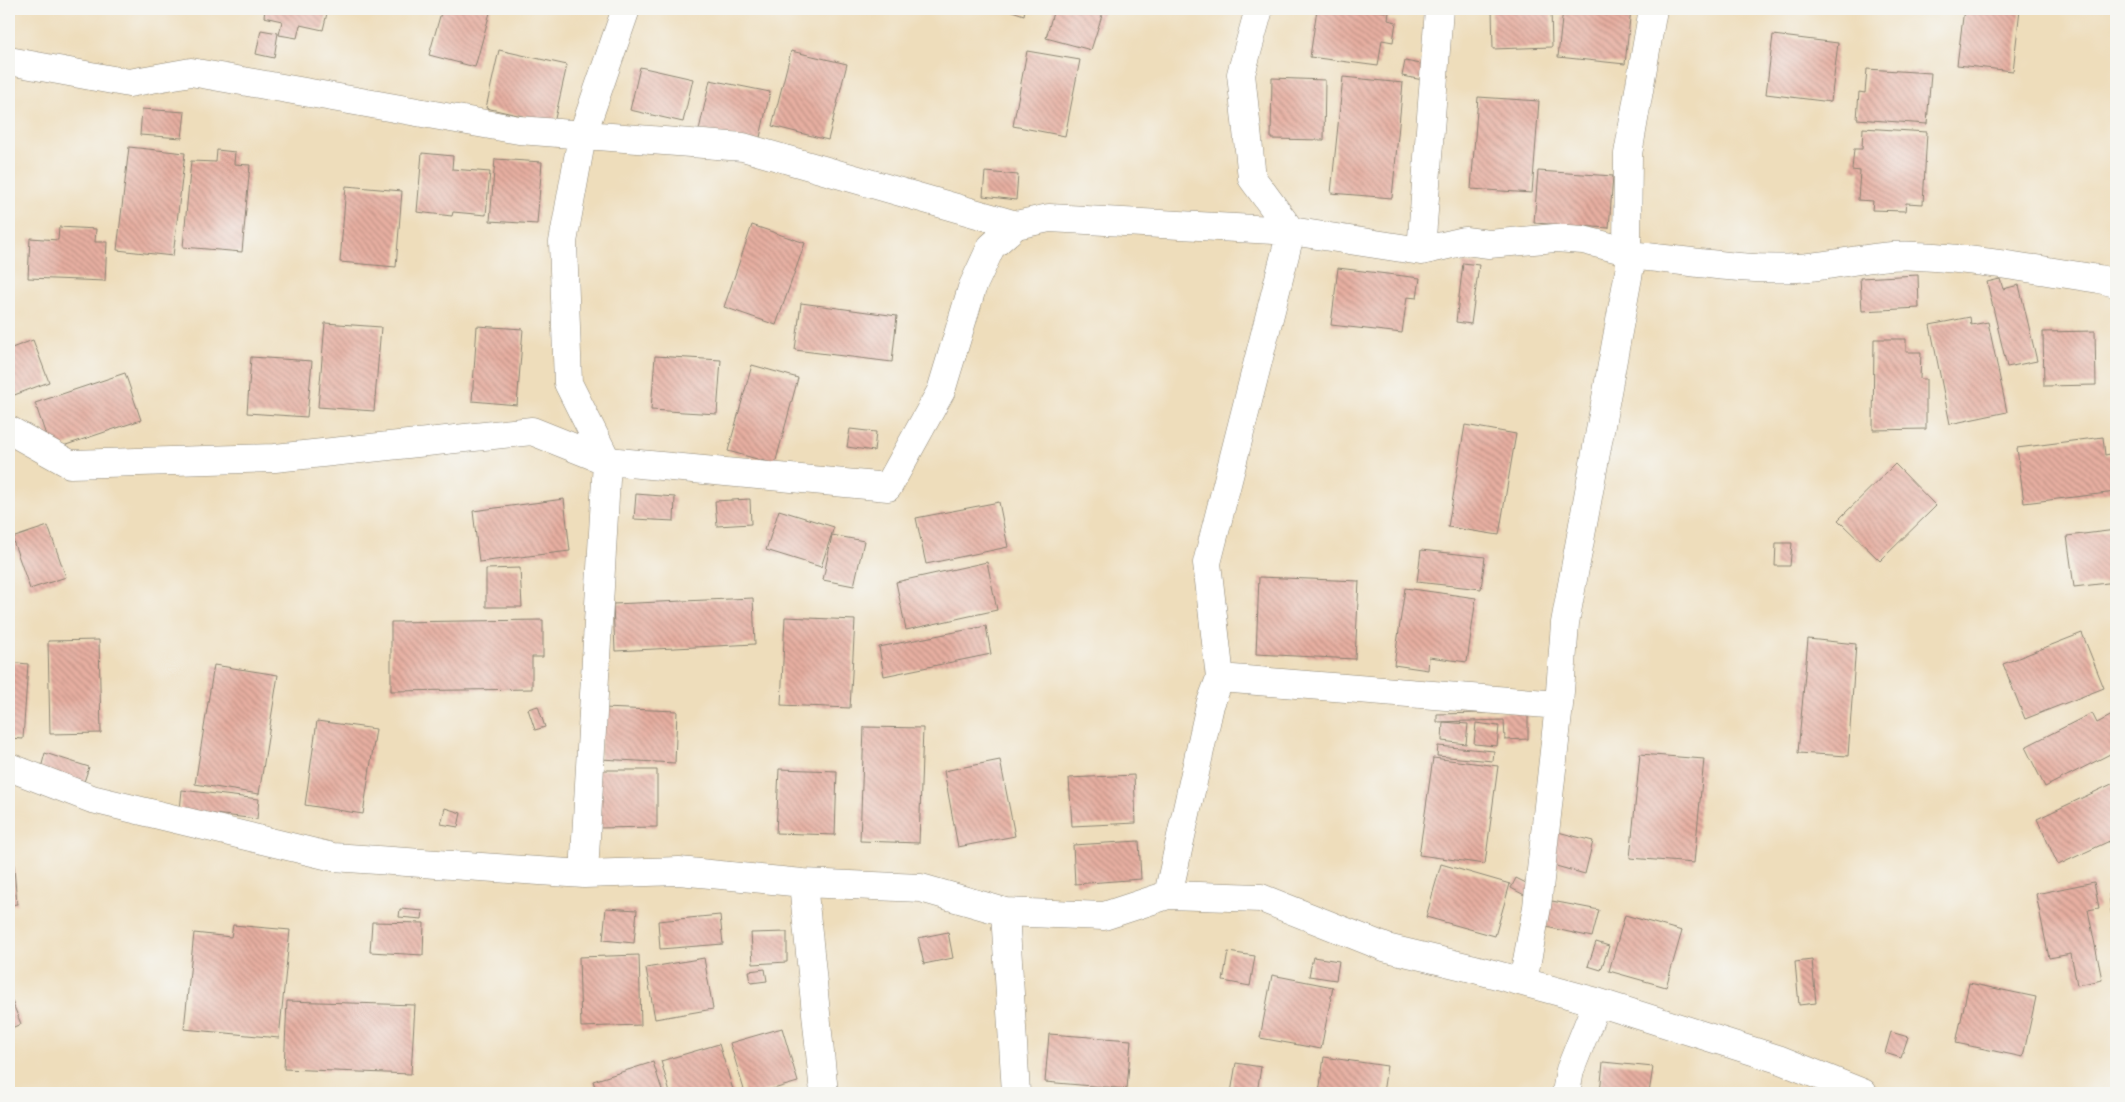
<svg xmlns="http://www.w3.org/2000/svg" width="2125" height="1102" font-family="Vollkorn,serif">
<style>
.building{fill:url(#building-back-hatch)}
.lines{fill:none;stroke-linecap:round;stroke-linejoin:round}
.minor-casing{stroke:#8c8473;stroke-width:29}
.minor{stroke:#fff;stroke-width:28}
</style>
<defs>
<pattern id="building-back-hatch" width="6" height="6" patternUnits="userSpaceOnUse" patternTransform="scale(1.25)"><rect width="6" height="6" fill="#e7afa1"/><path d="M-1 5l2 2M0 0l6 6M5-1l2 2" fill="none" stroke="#bb8f83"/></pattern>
</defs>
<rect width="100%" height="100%" fill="#f6f6f2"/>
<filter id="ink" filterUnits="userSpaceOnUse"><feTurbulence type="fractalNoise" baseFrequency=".02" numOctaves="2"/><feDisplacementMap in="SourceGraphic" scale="10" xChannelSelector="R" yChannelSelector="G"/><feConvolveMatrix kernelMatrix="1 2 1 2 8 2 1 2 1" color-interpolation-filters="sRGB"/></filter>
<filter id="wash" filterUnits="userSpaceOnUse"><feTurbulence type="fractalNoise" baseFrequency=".0096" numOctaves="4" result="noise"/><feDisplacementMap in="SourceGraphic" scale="20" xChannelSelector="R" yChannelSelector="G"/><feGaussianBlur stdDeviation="1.12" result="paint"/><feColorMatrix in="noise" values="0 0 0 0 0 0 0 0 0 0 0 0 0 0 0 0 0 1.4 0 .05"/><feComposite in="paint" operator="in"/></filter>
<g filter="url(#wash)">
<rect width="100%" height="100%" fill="#edb"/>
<g id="blocks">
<!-- building -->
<path class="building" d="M265 9H328L323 30 300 25 297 38 279 35 282 21 264 17Z
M442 9H491L475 67 429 55Z
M1006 9H1025L1024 15Z
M1054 9H1104L1091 50 1046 38Z
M1317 9H1362L1389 12 1388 20 1396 22 1393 42 1382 40 1378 66 1310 57Z
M1492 9H1551L1552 47 1493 49Z
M1563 9H1631L1625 64 1558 57Z
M1964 9H2020L2013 71 1957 65Z
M261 30 278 33 274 58 256 54Z
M1773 35 1838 43 1831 102 1766 94Z
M499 50 567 65 554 123 486 108Z
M791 51 847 64 828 140 772 126Z
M1027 51 1080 60 1065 136 1013 126Z
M1405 61 1426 65 1423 80 1402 76Z
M640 67 693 79 683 122 630 110Z
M1867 69 1931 73 1927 124 1857 119 1859 92 1865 93Z
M1343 77 1403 83 1392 198 1331 193Z
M1272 78 1325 80 1324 140 1271 139Z
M710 80 770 92 759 142 699 130Z
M1478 97 1539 101 1532 193 1471 189Z
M142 109 185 112 182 138 140 135Z
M1863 128 1927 132 1923 204 1906 203 1905 211 1872 210 1873 201 1858 200 1860 171 1852 170 1854 149H1862Z
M129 147 185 153 173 256 117 250Z
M217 150 235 152 234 164 250 165 242 252 183 247 191 161 216 162Z
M422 153 453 156 452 169 490 172 486 215 453 212 452 216 417 212Z
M495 159 542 162 537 224 490 221Z
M1538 171 1613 176 1609 228 1534 223Z
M985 172 1018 175 1016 200 983 196Z
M346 186 402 191 396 267 340 262Z
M752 225 805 243 776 325 724 307Z
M59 227 96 229 95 242H107L105 281 28 278 30 238 58 240Z
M1463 263 1479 265 1471 324 1456 322Z
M1338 268 1420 278 1417 298 1407 297 1402 333 1331 325Z
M1918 275 1919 308 1862 311 1860 278Z
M2000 279 2003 289 2019 285 2037 361 2007 367 1987 282Z
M801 303 897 316 892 362 795 350Z
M1970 317 1971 325 1988 322 2007 412 1950 424 1930 325Z
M325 323 381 327 374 411 318 407Z
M477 326 523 329 517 405 472 401Z
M2095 331 2096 385 2044 386 2043 332Z
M1874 339H1906V352H1921L1920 379H1926V429L1873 430Z
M33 340 49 382 9 397V349Z
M655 356 721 360 717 414 651 410Z
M251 357 312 361 307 417 247 413Z
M752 365 798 378 775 464 728 451Z
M125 373 141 420 51 450 35 403Z
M1465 425 1516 434 1499 535 1448 527Z
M850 429 876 432 874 451 847 447Z
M2103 437 2105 455 2116 453V492L2024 503 2017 448Z
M1895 464 1936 506 1880 561 1838 520Z
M636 494 675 497 674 521 634 519Z
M564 499 570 551 479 562 473 511Z
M750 499 751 524 717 526 715 501Z
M999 502 1008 547 926 564 916 518Z
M779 510 834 527 821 567 766 550Z
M48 526 66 577 30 589 12 538Z
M2116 530V582L2074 587 2067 536Z
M832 535 864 541 854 586 823 580Z
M1776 543H1792L1790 566H1775Z
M1421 550 1485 557 1481 589 1417 582Z
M987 562 997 610 906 630 896 582Z
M520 568 522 607H486V569Z
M1259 577 1359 581 1355 659 1256 654Z
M1405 588 1476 598 1467 662 1429 657 1428 670 1394 665Z
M753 598 755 644 615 651 613 604Z
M785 617 855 620 850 708 781 705Z
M543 620V657H532V689L391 691V622Z
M986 626 991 654 884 676 879 647Z
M2082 633 2104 688 2025 719 2003 664Z
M1808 639 1856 644 1848 756 1798 753Z
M99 640 101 733 50 734 48 641Z
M9 662 28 664 23 739 9 738Z
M214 665 278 675 259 794 195 784Z
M538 706 545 727 535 730 528 709Z
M603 708 677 711 675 763 600 759Z
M1528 712V739L1505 740 1504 720 1437 722V714Z
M2092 713 2097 723 2116 713V751L2045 787 2025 747Z
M317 721 376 729 363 814 305 805Z
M1443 722 1468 724 1466 744 1442 741Z
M1476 723 1499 726 1497 746 1474 744Z
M864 727 923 728 919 843 860 841Z
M1438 746 1494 751 1493 761 1437 756Z
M45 753 89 767 83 785 40 772Z
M1640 754 1704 759 1694 863 1630 858Z
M1433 758 1498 766 1485 864 1419 855Z
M1000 760 1015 836 958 847 944 771Z
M779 769 837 771 835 835 776 833Z
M596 770H657V827L597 828Z
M1134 775 1136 823 1072 826 1069 778Z
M2116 782V838L2058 865 2037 819Z
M182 790 259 799 257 819 180 810Z
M445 808 461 813 458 827 441 824Z
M1554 831 1593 841 1585 874 1545 863Z
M1139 841 1141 879 1075 884 1073 845Z
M9 845H12L17 904 9 905Z
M1441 864 1510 884 1495 936 1426 917Z
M1516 878 1534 887 1528 897 1511 888Z
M2094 882 2099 908 2088 910 2102 980 2077 985 2071 954 2049 958 2036 894Z
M2116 893V918L2112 919 2109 894Z
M1552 901 1599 910 1592 937 1546 927Z
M606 908 637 910 634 943 603 940Z
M400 909 423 911 422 919 399 917Z
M720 915 723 944 660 949 658 921Z
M1625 915 1682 931 1666 987 1609 971Z
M372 922 424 923 423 955 370 952Z
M233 925 290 930 279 1038 184 1029 194 933 231 937Z
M787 932V962L753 964 751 933Z
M948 932 953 958 924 964 918 938Z
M1596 942 1609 946 1601 970 1588 966Z
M1228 952 1255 956 1250 986 1223 981Z
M639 955 641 1025 581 1027 579 957Z
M1313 957 1339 961 1336 980 1309 976Z
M704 958 713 1009 655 1019 646 968Z
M1812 960 1816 1003 1799 1005 1795 962Z
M765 969 767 981 751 983 749 971Z
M1272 975 1333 987 1321 1049 1260 1038Z
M1969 983 2036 997 2023 1057 1956 1043Z
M9 994 21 1024 9 1029Z
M287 1001 415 1005 411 1074 284 1069Z
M782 1028 798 1082 759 1093H745L730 1043Z
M1891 1032 1908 1037 1901 1058 1885 1053Z
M1049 1034 1131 1040 1127 1089 1045 1082Z
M719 1044 734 1093H670L661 1061Z
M1324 1057 1387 1066 1383 1093H1319Z
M653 1062 663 1093H597L593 1081Z
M1603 1062 1653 1067 1649 1093H1600Z
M1236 1063 1261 1067 1257 1093H1231Z"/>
</g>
</g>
<g filter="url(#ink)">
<use href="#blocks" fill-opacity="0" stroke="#8c8473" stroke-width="1"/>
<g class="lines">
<defs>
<path id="minor" d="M9 61 129 83 191 72 519 130 743 147 1016 225
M1421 251 1439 9
M9 430 70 464 275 458 532 431 607 461 888 487 941 391 972 288 991 247 1016 225 1049 218 1291 231 1421 251 1465 241 1489 244 1555 238 1583 240 1627 251 1638 256C1690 261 1745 271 1797 268 1838 266 1877 253 1918 256 1979 259 2039 270 2099 279L2116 283
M1220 678 1559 705
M9 767 92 799 333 857 584 874 679 871 803 883 921 888 1005 912 1104 916 1168 895 1261 898 1387 948 1471 968 1597 1002 1778 1059 1863 1093
M584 874 607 461 568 383 563 242 582 136 626 9
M803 883 824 1093
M1168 895 1210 705 1220 678 1207 563 1291 231 1252 178 1241 74 1259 9
M1005 912 1016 1093
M1523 982 1537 907 1559 705 1565 623 1630 266 1627 251 1628 154 1653 9
M1566 1093 1570 1070 1597 1002"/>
</defs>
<!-- minor casing -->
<use href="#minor" class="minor-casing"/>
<!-- minor -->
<use href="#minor" class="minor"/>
</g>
</g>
<!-- margin -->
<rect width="2125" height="1102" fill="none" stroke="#f6f6f2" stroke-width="30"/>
</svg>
